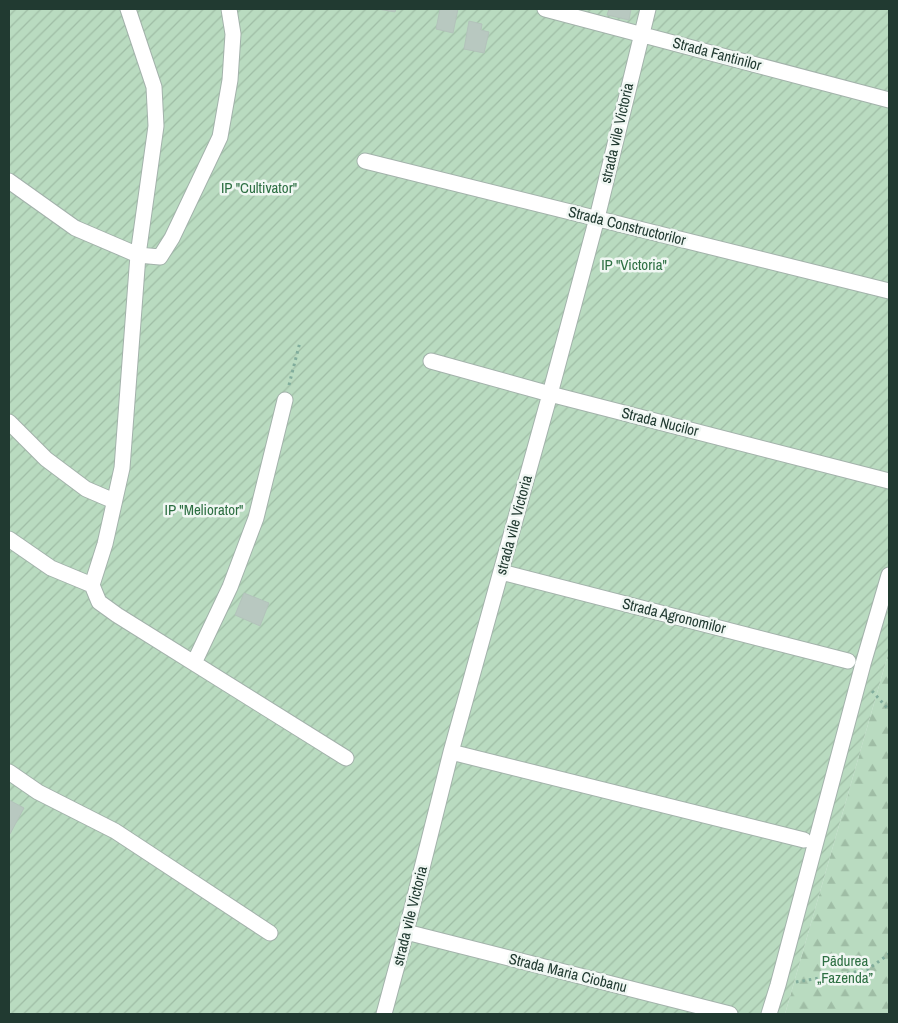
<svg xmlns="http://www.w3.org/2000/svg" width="898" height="1023" font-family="'Archivo Narrow',sans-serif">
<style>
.forest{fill:url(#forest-firs)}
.garden{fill:url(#garden-furrows)}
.building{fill:#b8c8c0;stroke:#b3c3bb}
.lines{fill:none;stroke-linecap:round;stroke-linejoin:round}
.minor-casing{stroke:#a3b2ab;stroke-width:17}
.path{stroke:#81ad9c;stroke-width:3;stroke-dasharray:2.5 4;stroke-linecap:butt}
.minor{stroke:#fff;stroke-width:15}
.labels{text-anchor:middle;stroke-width:5;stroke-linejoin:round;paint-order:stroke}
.street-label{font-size:15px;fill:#213a31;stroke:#f0f7f3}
.park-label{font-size:15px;fill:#2d6f42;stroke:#f0f7f3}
</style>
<defs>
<pattern id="forest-firs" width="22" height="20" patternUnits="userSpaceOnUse" patternTransform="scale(1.25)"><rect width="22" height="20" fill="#b9dbc0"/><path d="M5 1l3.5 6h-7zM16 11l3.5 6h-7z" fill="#9fbda5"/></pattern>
<pattern id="garden-furrows" width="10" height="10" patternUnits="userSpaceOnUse" patternTransform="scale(1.25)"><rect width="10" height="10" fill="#b9dbc0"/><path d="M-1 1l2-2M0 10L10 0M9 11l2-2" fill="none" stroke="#9fbda5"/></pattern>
</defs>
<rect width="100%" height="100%" fill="#e0eae5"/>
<!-- forest -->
<path class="forest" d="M889 651V1014H785Z"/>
<!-- garden -->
<path class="garden" d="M9 9H889V651L785 1014H9Z"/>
<!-- building -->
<path class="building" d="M378 9H396L395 12Z
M440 9H458L453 33 436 29Z
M609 9H631L629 20 607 15Z
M469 21 482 24 481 30 489 32 484 53 464 49Z
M244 593 269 603 260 626 235 615Z
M9 800 24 808 10 834 9 833Z"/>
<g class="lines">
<defs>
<path id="minor" d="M545 9 889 100
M365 161 889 291
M9 181 75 228 138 255 160 257 172 238 220 137 230 80 233 34 229 9
M431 361 550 394 889 481
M9 422 46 459 86 489 114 501
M9 539 51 568 92 585 99 602 117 615 346 758
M501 572 848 661
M92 585 105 544 122 468 138 255 156 126 154 87 128 9
M194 663 230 587 256 518 285 400
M451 752 804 840
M9 772 38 792 115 831 270 933
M406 932 730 1014
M384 1014 406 932 451 752 550 394 597 218 648 9
M769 1014 778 985 863 664 889 575"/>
</defs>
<!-- minor casing -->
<use href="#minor" class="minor-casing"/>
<!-- path -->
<path class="path" d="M289 385 300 342
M872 691 889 710
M796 982 867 970 889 954"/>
<!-- minor -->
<use href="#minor" class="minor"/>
</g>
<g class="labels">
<!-- street labels -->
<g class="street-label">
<text transform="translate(717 54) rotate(15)" y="5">Strada Fantinilor</text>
<text transform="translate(617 133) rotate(-77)" y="5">strada vile Victoria</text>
<text transform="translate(627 226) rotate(14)" y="5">Strada Constructorilor</text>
<text transform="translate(660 422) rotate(14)" y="5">Strada Nucilor</text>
<text transform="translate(514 525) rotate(-75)" y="5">strada vile Victoria</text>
<text transform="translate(674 616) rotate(14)" y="5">Strada Agronomilor</text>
<text transform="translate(410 916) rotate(-76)" y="5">strada vile Victoria</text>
<text transform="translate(568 973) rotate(14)" y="5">Strada Maria Ciobanu</text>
</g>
<!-- park labels -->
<g class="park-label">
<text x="259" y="193">IP "Cultivator"</text>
<text x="634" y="270">IP "Victoria"</text>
<text x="204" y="515">IP "Meliorator"</text>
<text x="845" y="966">Pădurea<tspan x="845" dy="17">„Fazenda”</tspan></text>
</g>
</g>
<!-- border -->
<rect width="898" height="1023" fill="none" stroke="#213a31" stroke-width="20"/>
</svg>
